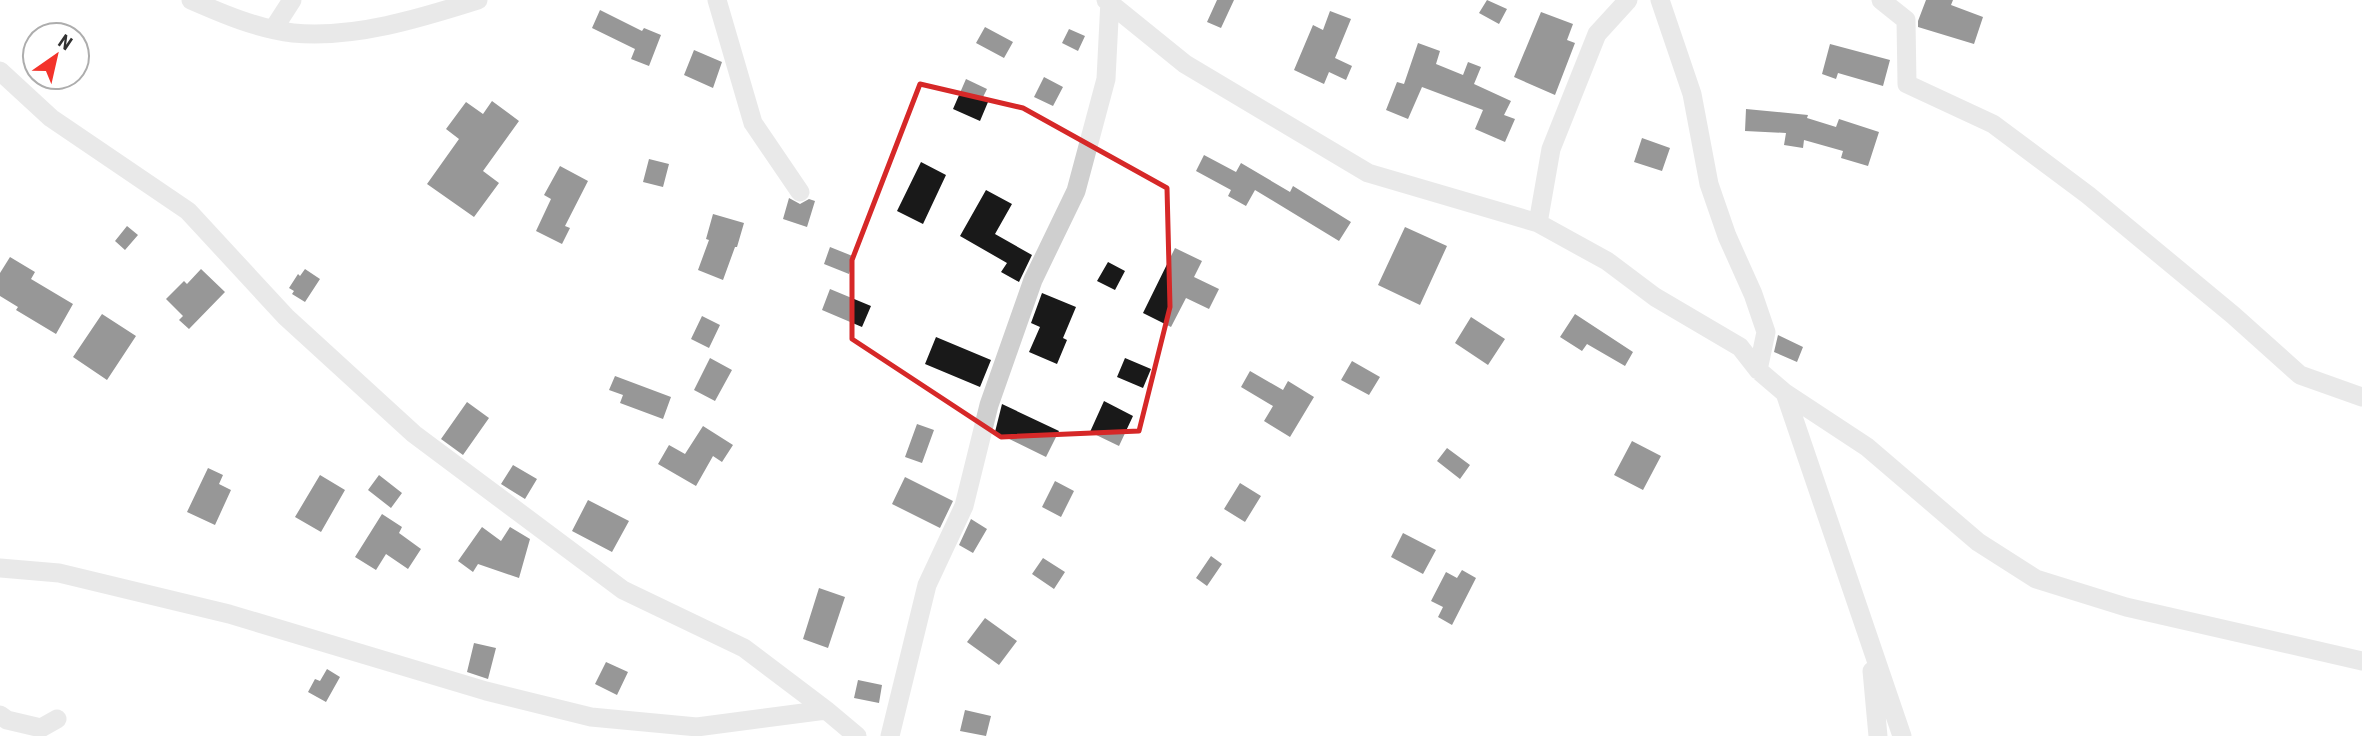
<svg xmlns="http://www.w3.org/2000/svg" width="2362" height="736" font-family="'Roboto Condensed',sans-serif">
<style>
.building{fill:#191919}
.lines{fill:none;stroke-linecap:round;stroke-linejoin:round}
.street{stroke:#cfcfcf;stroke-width:19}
.marked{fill:none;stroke:#d62828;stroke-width:5;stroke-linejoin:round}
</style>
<rect width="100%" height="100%" fill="#fff"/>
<!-- building -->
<path class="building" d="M1217 0H1234L1221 28 1207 22Z
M1487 0 1507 9 1499 24 1479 13Z
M1926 0H1953L1951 5 1983 17 1974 44 1918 27V21Z
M600 10 642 31 644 28 661 35 649 66 631 59 635 49 592 28Z
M1330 11 1351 19 1335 58 1352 66 1346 80 1329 72 1324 84 1294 70 1313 25 1323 30Z
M1541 12 1573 24 1567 40 1575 43 1555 95 1514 77Z
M985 27 1013 42 1004 58 976 43Z
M1069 29 1085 36 1078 51 1062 43Z
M1418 43 1440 51 1436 64 1463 75 1468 62 1481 67 1474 84 1511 101 1504 115 1515 119 1505 142 1475 129 1483 110 1422 87 1408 119 1386 110 1397 82 1404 84Z
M1830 44 1890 60 1883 86 1838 73 1836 79 1822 74Z
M694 50 722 62 713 88 684 75Z
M1044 77 1063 87 1053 106 1034 97Z
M966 79 987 89 982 99 988 102 980 121 953 109Z
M492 101 519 121 483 171 499 183 474 217 427 184 459 139 446 129 466 102 483 114Z
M1746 109 1808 115 1807 118 1836 127 1839 119 1879 132 1868 166 1841 158 1843 151 1804 140 1803 148 1784 145 1786 133 1745 131Z
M1642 138 1670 148 1662 171 1634 162Z
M1204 155 1236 172 1241 163 1290 192 1293 186 1351 222 1339 241 1255 190 1246 206 1228 196 1231 190 1196 171Z
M649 159 669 164 663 187 643 182Z
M921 162 946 175 923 224 897 211Z
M560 166 588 181 565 226 570 228 562 244 536 231 551 199 544 195Z
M986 190 1012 204 995 234 1032 255 1019 282 1001 272 1007 263 960 236Z
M789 198 800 204 809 199 815 201 807 227 783 219Z
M713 214 744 223 737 247H735L723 280 698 270 709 240 706 239Z
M127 226 138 235 125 250 115 241Z
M1405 227 1447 246 1420 305 1378 285Z
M830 247 855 257 849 274 824 264Z
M1175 248 1202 261 1194 277 1219 289 1209 309 1186 298 1171 327 1143 313Z
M10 257 35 272 31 279 73 304 56 334 16 310 18 307 0 296V273Z
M1108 262 1125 271 1115 290 1097 281Z
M201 269 225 292 189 329 179 320 183 316 166 299 184 281 187 284Z
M305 269 320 279 305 302 292 294 294 291 289 288 298 274 300 276Z
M830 289 871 306 862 327 822 310Z
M1042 293 1076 307 1063 338 1067 340 1057 364 1029 352 1040 327 1031 323Z
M102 314 136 336 107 380 73 357Z
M1575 314 1633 352 1625 366 1587 344 1582 351 1560 337Z
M702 316 720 325 709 348 691 339Z
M1471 317 1505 339 1488 365 1455 343Z
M1778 335 1803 347 1797 362 1774 352Z
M936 337 991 360 980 387 925 364Z
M710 358 732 370 715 401 694 390Z
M1125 358 1151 369 1143 388 1117 377Z
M1352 361 1380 377 1369 395 1341 380Z
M1250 371 1283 390 1288 381 1314 397 1290 437 1264 421 1273 406 1241 387Z
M615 376 671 397 663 419 620 403 623 395 609 390Z
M1104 401 1133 416 1119 446 1090 432Z
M467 402 489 418 463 455 441 439Z
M1002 404 1059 431 1046 457 995 432Z
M917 424 934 430 922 463 905 457Z
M703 426 733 445 722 462 713 456 696 486 658 464 669 445 685 454Z
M1632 441 1661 456 1643 490 1614 475Z
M1447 448 1470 465 1460 479 1437 461Z
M513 465 537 479 525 499 501 484Z
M208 468 223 475 219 484 231 490 215 525 187 512Z
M320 475 345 490 321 532 295 517Z
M379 475 402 493 391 508 368 490Z
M905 477 953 501 940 528 892 504Z
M1055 481 1074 491 1061 517 1042 507Z
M1240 483 1261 496 1245 522 1224 509Z
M588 500 629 521 612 552 572 531Z
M382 514 402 527 399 533 421 549 408 569 386 554 376 570 355 557Z
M971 519 987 529 973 553 959 545Z
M482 527 501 541 510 527 530 539 519 578 478 564 473 572 458 561Z
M1403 533 1436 550 1423 574 1391 557Z
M1211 556 1222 564 1207 586 1196 578Z
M1043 558 1065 572 1054 589 1032 574Z
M1462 570 1476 578 1452 625 1438 617 1443 607 1431 601 1446 572 1457 578Z
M819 588 845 597 828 648 803 639Z
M985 618 1017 641 999 665 967 642Z
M474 643 496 648 488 679 467 672Z
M606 662 628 672 617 695 595 684Z
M327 669 340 677 326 702 308 692 315 679 320 681Z
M858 680 882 685 879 703 854 698Z
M965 710 991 716 986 736 960 731Z"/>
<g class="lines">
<!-- street -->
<path class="street" d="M191 0C223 14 258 29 293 33 354 39 421 18 478 0
M717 0 753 123 800 192
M1106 0 1185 64 1368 173 1538 223 1607 261 1655 297 1740 347 1758 370 1785 393 1867 447 1978 542 2036 579 2126 607 2362 661
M1660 0 1692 94 1709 184 1727 236 1753 294 1766 332 1758 370
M1881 0 1906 20 1907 84 1993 124 2088 195 2233 315 2300 375 2362 397
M274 28 292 0
M0 71 51 118 188 211 286 317 414 434 623 590 744 648 826 710
M1538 223 1551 149 1597 34 1628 0
M1785 393 1902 736
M0 568 59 573 229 614 486 691 591 717 697 727 826 710 857 736
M1872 671 1878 736
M0 715 7 720 41 728 57 719
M890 736 927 585 964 506 989 405 1033 280 1076 191 1106 79 1110 0"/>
</g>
<!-- marked area -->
<path d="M0 0H2362V736H0ZM920 84 1023 108 1167 188 1170 307 1139 431 1001 437 852 339V260Z" fill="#fff" fill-opacity=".55" fill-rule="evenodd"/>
<path class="marked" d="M920 84 1023 108 1167 188 1170 307 1139 431 1001 437 852 339V260Z"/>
<!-- north arrow -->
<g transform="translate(56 56) rotate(34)"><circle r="33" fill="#ffffff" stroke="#adadad" stroke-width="2"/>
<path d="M0-5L12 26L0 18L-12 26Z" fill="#f3332b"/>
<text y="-10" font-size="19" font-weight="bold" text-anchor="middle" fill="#323232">N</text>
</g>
</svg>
